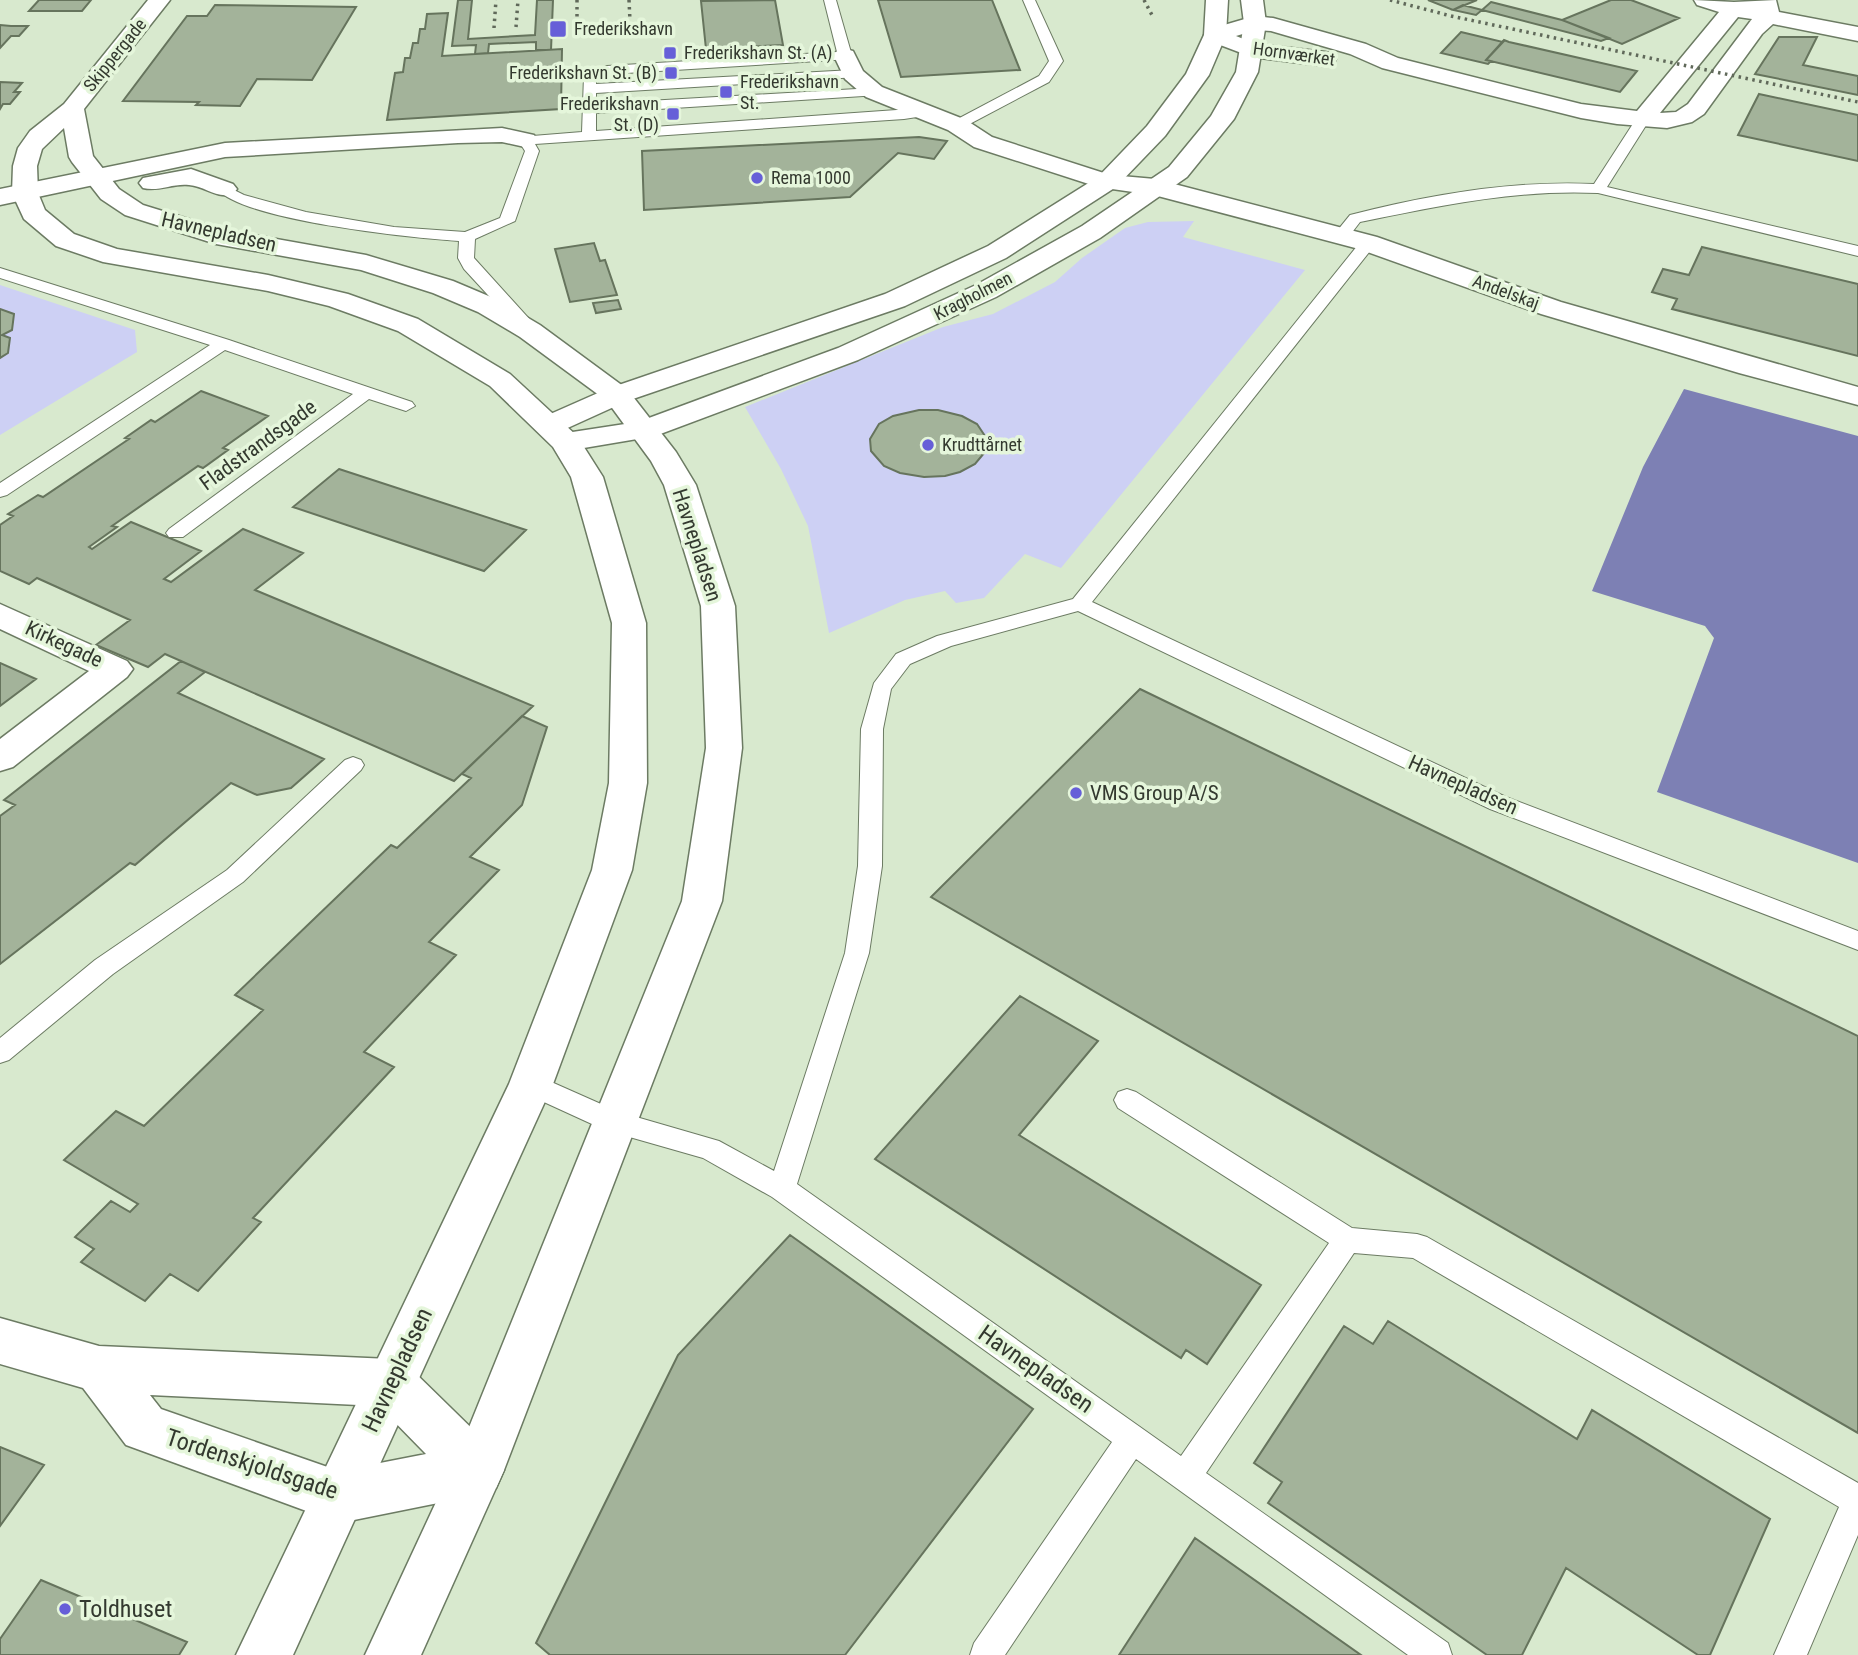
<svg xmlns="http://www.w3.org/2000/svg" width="1858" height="1655" font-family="'Roboto Condensed',sans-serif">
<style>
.green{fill:#cdd0f4}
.water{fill:#7d80b4}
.building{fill:#a3b39a;stroke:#66745d;stroke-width:2}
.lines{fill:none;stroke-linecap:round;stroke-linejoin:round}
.lane-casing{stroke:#6c7b63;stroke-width:2}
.street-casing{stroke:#6c7b63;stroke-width:3}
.secondary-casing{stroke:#6c7b63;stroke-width:3}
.primary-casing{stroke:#6c7b63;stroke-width:3}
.lane{fill:#fff;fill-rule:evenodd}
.street{fill:#fff;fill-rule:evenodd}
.secondary{fill:#fff;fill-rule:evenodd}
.primary{fill:#fff;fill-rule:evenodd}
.rail{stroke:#60695a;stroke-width:3.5;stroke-dasharray:2.5 4.5;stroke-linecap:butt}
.poi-dot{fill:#665fd8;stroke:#e5f6db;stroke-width:2.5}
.labels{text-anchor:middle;stroke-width:7;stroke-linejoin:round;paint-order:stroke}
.far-poi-label{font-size:18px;fill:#33392f;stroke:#e5f6db;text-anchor:start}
.far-street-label{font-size:18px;fill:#33392f;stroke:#e5f6db}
.street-label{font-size:21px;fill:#33392f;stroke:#e5f6db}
.poi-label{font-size:21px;fill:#33392f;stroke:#e5f6db;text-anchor:start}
.near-street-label{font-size:24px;fill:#33392f;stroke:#e5f6db}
.near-poi-label{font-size:24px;fill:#33392f;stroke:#e5f6db;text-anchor:start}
</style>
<rect width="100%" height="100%" fill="#d8e9ce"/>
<!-- green -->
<path class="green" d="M1194 221 1183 237 1305 270 1061 568 1025 554 984 598 956 603 945 591 905 600 829 633 808 526 781 469 745 407 943 327 993 314 1055 282 1082 258 1125 228 1148 222Z
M0 285 135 330 137 352 0 435Z"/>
<!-- water -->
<path class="water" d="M1684 389 1858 436V863L1657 792 1714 638 1705 626 1592 591 1643 467Z"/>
<!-- building -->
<path class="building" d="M39 0H91L82 11H29Z
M458 0H472L468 39 535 35 537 0H553L551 50H536V42L489 44 488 53 475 54 476 45 452 46Z
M775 0 783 45 706 49 701 1Z
M878 0H992L1020 70 901 77Z
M1428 0H1477L1453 10Z
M1611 0H1631L1679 18 1622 44 1562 20Z
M1491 2 1562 20 1609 38 1601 41 1482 10Z
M215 5 356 7 312 80 257 79 240 106 196 105 199 102 123 101 187 16H207Z
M1463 5 1482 10 1476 15 1453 10Z
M448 13 442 56 562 49 561 109 387 120 395 73 403 72 405 58H410L413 43H418L420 29H425L427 14Z
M0 25 11 26H28L19 36H11L0 48Z
M1461 32 1503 42 1486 60 1491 61 1488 64 1441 53Z
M1779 37H1817L1803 65 1858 76V95L1755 74Z
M1504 40 1509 42 1637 71 1620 92 1486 60Z
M0 82 22 83 14 92H20L10 104H3L0 109Z
M1759 94 1858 115V161L1738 135Z
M919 137 947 141 934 159 898 153 850 197 644 210 642 151Z
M594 243 600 261 605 260 617 295 570 302 555 249Z
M1702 247 1858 284V356L1672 309 1677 299 1652 292 1663 269 1689 275Z
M618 300 621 309 596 313 593 303Z
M0 309 14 314 12 330 2 335 10 338 8 353 0 358Z
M201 391 268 416 223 448 228 450 203 468 198 466 112 526 117 527 89 547 92 549 131 522 201 551 164 579 171 582 243 529 303 553 255 590 533 706 454 781 165 654 148 667 96 645 130 620 37 578 29 584 0 571V525L13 516 8 514 38 495 43 497 129 439 125 438 151 420 155 422Z
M919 410H938L962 416 977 424 987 439 985 452 975 464 960 472 945 476 924 477 900 473 884 466 871 451 870 439 879 424 893 416Z
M339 469 526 530 484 571 293 507Z
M181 661 205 672 178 693 324 759 291 788 257 795 231 783 135 865 130 863 0 964V816L15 805 4 800Z
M0 663 36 679 0 706Z
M1140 689 1858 1036V1433L931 897Z
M522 716 547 727 522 805 470 857 499 870 429 942 456 955 364 1052 394 1067 253 1218 261 1222 198 1291 170 1274 145 1301 81 1262 94 1249 75 1237 111 1201 130 1212 138 1204 64 1160 116 1111 144 1126 263 1010 235 995 391 845 397 848 471 778 462 774Z
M1020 996 1098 1041 1019 1135 1261 1285 1207 1364 1186 1350 1181 1358 875 1159Z
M790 1235 1033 1409 845 1655H550L536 1643 678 1355Z
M1388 1321 1577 1439 1592 1410 1770 1519 1710 1655H1698L1566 1568 1522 1655H1487L1268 1503 1282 1482 1254 1463 1344 1326 1373 1344Z
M0 1447 44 1465 0 1526Z
M1195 1538 1361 1655H1119Z
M41 1580 187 1642 179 1655H0V1639Z"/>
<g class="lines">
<defs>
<path id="lane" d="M824 0H836L852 56 850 59 610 74 596 81V84L853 70 858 71V77L596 93V104L874 88 879 89V95L596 113V131L925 108 930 109V115L904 119 535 144 539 151 515 221 475 239 474 258 532 322 534 326 532 330H520L464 269 458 258 459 241C413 238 245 221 217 189L224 185 244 195 306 212 394 227 465 232 500 218 525 151 518 140 520 137 582 132 584 76 607 66 837 52Z
M1023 0H1035L1063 61 1049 82 962 128H952V122L1039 76 1049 61Z
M1643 115 1650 119 1607 187 1858 246V256L1598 193C1517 189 1439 206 1360 222L1347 239 1341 241 1333 236 1350 215C1428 195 1512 180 1594 184L1638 116Z
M1368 238 1374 240 1376 243 1374 246 1092 602 1506 797 1858 931V950L1490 809 1078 611 951 646 910 664 891 689 883 729 882 866 869 953 797 1184 1181 1456 1329 1243 1118 1108 1114 1100 1118 1092 1127 1089 1136 1092 1352 1228 1417 1234 1427 1237 1858 1483V1535L1807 1655H1774L1839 1507 1413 1258 1354 1253 1206 1473 1448 1643 1452 1655H1408L1136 1459 1005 1655H970L974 1643 1112 1442 772 1197 703 1158 605 1130 522 1092 518 1084 522 1076 531 1073 619 1112 719 1141 774 1171 845 953 858 866 861 729 874 683 896 654 937 636 1073 599 1362 240Z
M0 268 229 340 412 402 415 406 406 411 369 399 183 537H169L166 533 169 529 353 394 225 350 7 495 0 497V483L210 345 0 278Z
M353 757 361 760 364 765 361 770 243 882 113 974 9 1060 0 1063V1038L95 960 227 870 345 760Z"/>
<path id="street" d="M1694 0 1734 2 1776 0 1779 12 1858 27V41L1773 24 1762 34 1704 114 1692 122 1667 128 1617 124 1581 118 1382 68 1350 54 1271 31 1256 30 1236 36 1256 44 1325 52 1333 54 1336 59 1333 64 1325 66 1252 57 1207 40 1204 35 1207 30 1255 16 1273 18 1366 44 1398 58 1581 104 1637 111 1719 12 1697 5ZM1738 17 1752 19 1688 104 1676 112 1660 113Z
M845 49 853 51 863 71 882 87 966 120 992 137 1110 175 1155 179 1377 237 1561 302 1858 387V405L1739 373 1541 314 1359 249 1154 195 1098 187 974 147 948 130 866 97 845 79 834 56 837 51Z
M502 128 534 135 537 140 534 145 525 147 502 142 458 143 225 157 0 205V189L225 143Z
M191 169 233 184 237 189 233 194C216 199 205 186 189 185 173 183 159 192 143 188L139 183 143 178Z
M0 604 127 661 133 669 127 677 13 767 0 771V739L89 671 0 629Z
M0 1318 99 1346 390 1359 408 1366 496 1452 504 1470 496 1488 478 1495 339 1523 126 1445 83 1388 0 1364ZM150 1395 379 1406 426 1454 339 1471 161 1409Z"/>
<path id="secondary" d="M1206 0H1228L1226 35 1209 75 1165 136 1116 187 1006 258 905 306 627 401 561 431 550 434 539 431 535 425 539 419 607 389 885 294 988 246 1098 177 1147 126 1186 74 1204 35Z
M1241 0H1263L1266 23 1258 72 1234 119 1187 177 1100 238 996 297 858 360 655 436 566 451 555 448 551 442 555 436 566 433 638 422 838 348 976 285 1082 226 1169 167 1211 116 1236 72 1244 23Z"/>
<path id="primary" d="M148 0H170L84 109 93 156 119 189 143 205 221 229 366 255 453 281 498 300 540 325 627 389 676 452 696 485 735 606 742 748 722 901 504 1470 421 1655H365L457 1457 682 901 706 748 701 606 664 485 651 461 607 401 520 337 478 312 433 293 361 270 216 244 125 215 101 199 72 162 69 157 64 128 42 149 37 166 38 193 45 210 74 234 117 249 268 275 348 294 418 319 510 374 577 436 603 477 646 623 647 783 632 870 553 1084 293 1655H236L509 1084 592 870 609 783 612 623 571 477 553 447 490 386 398 331 329 306 268 291 103 262 56 246 24 219 12 193 13 166 18 148 30 131 64 104Z"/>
</defs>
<!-- lane casing -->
<use href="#lane" class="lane-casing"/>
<!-- street casing -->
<use href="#street" class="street-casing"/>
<!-- secondary casing -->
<use href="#secondary" class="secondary-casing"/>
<!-- primary casing -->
<use href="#primary" class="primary-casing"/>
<!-- lane -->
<use href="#lane" class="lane"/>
<!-- street -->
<use href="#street" class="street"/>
<!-- secondary -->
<use href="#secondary" class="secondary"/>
<!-- primary -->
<use href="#primary" class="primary"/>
<!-- rail -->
<path class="rail" d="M577 0V25
M629 0 630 21
M1144 0 1153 17
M1390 0 1451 16 1858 102
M516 27 518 0
M494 28 496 0"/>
</g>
<!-- markers -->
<g class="poi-dot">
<rect x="549" y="20" width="18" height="18" rx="3.5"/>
<rect x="663" y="46" width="14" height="14" rx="3.5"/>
<rect x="664" y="66" width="14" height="14" rx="3.5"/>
<rect x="719" y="85" width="14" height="14" rx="3.5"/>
<rect x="666" y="107" width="14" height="14" rx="3.5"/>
<circle cx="757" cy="178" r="7"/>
<circle cx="928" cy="445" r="7"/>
<circle cx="1076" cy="793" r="7"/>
<circle cx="65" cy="1609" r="7"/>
</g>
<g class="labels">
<!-- far-poi labels -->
<g class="far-poi-label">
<text x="574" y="35">Frederikshavn</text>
<text x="684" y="59">Frederikshavn St. (A)</text>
<text x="657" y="79" text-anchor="end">Frederikshavn St. (B)</text>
<text x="740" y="88">Frederikshavn<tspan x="740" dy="21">St.</tspan></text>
<text x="659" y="110" text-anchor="end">Frederikshavn<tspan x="659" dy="21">St. (D)</tspan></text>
<text x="771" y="184">Rema 1000</text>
<text x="942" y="451">Krudttårnet</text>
</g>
<!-- far-street labels -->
<g class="far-street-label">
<text transform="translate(1294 54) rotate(8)" y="6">Hornværket</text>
<text transform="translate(115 55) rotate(-51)" y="6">Skippergade</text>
<text transform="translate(1506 292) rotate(20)" y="6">Andelskaj</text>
<text transform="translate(973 296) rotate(-27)" y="6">Kragholmen</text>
</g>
<!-- street labels -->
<g class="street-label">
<text transform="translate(219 232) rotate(13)" y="7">Havnepladsen</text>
<text transform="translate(258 445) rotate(-36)" y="7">Fladstrandsgade</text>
<text transform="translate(697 545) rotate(72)" y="7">Havnepladsen</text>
<text transform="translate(64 644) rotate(25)" y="7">Kirkegade</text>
<text transform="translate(1463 785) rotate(24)" y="7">Havnepladsen</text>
</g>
<!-- poi labels -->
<g class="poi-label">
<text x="1090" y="800">VMS Group A/S</text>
</g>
<!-- near-street labels -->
<g class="near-street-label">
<text transform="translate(1036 1369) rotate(35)" y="8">Havnepladsen</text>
<text transform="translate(397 1370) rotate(-65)" y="8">Havnepladsen</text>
<text transform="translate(252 1464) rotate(18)" y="8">Tordenskjoldsgade</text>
</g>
<!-- near-poi labels -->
<g class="near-poi-label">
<text x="79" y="1617">Toldhuset</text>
</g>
</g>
</svg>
